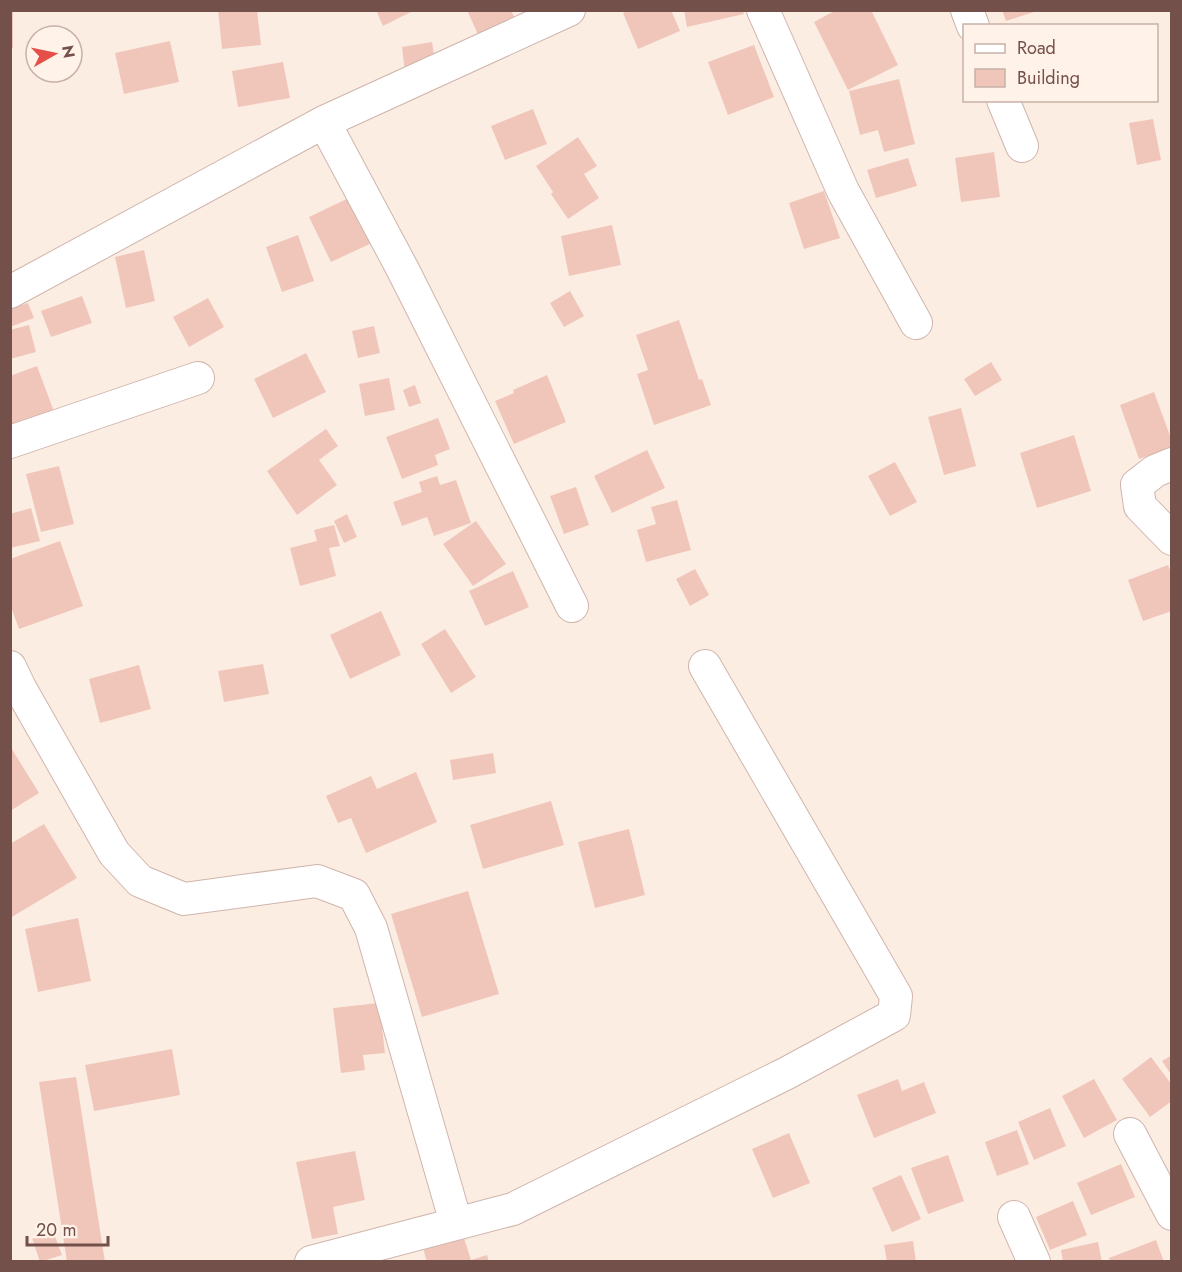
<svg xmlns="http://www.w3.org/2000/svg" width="1182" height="1272" font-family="Jost,sans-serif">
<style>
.building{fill:#f1c6ba}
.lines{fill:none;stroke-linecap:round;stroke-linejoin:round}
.street-casing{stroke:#cfb5ac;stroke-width:34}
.street{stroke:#fff;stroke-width:32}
</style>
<rect width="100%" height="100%" fill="#fcede2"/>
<!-- building -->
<path class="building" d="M10 10H13V48H10Z
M218 10H257L261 45 222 49Z
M376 10H415L383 26Z
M467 10H511L516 21 479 37Z
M630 10H671L680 31 638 49 623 13Z
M684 10H743L744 14 687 27Z
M836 10H871L898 65 848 90 814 22Z
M1002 10H1037V11L1006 21Z
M170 41 179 82 124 94 115 53Z
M432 42 436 68 405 73 402 47Z
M754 45 774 97 728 115 708 62Z
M283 62 290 98 238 107 232 71Z
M899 79 915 144 884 152 878 130 860 135 849 91Z
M533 109 547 144 505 160 491 126Z
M1153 119 1161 160 1137 165 1129 123Z
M578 137 597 166 584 174 599 198 568 219 551 194 553 192 536 166Z
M994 152 1000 197 961 202 955 158Z
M908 158 917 186 876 198 867 170Z
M824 191 840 238 804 249 789 203Z
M353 196 374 242 331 262 309 217Z
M612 225 621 265 569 276 561 236Z
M298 235 314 281 282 292 266 247Z
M144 250 155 301 126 308 115 257Z
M570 291 584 316 564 327 550 303Z
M82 296 92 323 51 337 41 311Z
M208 298 224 327 189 347 173 317Z
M28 303 34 318 10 327V309Z
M679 320 699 380 702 379 711 405 654 425 637 374 648 370 636 335Z
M29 325 36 352 10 359V330Z
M374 326 380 353 358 358 352 331Z
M306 353 326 392 273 418 254 379Z
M991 362 1002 380 975 396 964 379Z
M37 366 56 417 10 430V376Z
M547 375 566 422 514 444 495 401 514 393 513 390Z
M389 378 395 410 365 416 359 384Z
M415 385 421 403 409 407 403 390Z
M1154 392 1172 441V447L1139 459 1120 405Z
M961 408 976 466 944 475 928 417Z
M438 418 450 449 435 455 438 465 402 479 386 437Z
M326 429 338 446 319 460 337 485 297 515 267 471Z
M1074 435 1091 491 1037 508 1020 453Z
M647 450 665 488 612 513 594 476Z
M895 462 917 502 890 516 868 476Z
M59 466 74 524 41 532 26 474Z
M437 476 440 485 456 480 471 523 434 536 427 517 402 526 393 502 422 492 419 482Z
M576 487 589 525 564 534 550 496Z
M677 500 691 550 646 562 637 530 656 524 651 507Z
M31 508 40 541 10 548V514Z
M347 514 357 537 344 543 334 521Z
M476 521 506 564 473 586 443 544Z
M334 525 340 546 329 548 336 576 300 586 290 548 317 541 314 530Z
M60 541 83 606 19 629 10 604V559Z
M1168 565 1172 575V611L1143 621 1128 580Z
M695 569 709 595 690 606 676 579Z
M513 571 529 607 485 626 469 591Z
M381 611 401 655 350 679 330 635Z
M445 629 476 677 451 693 421 644Z
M263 664 269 694 224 702 218 671Z
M139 665 151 709 100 723 89 679Z
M10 746 39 793 10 811Z
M493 753 496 773 453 780 450 760Z
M416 772 437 822 366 853 351 818 338 823 326 796 371 776 377 789Z
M551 801 564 845 483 869 470 825Z
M44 824 77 878 10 918V844Z
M629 829 645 895 595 908 578 842Z
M468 891 499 994 422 1017 391 914Z
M78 918 91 981 38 992 25 929Z
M379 1003 385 1053 363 1055 365 1070 341 1073 333 1008Z
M172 1049 180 1095 94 1111 85 1065Z
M1172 1055V1076L1162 1061Z
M1151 1057 1172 1085V1101L1150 1117 1122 1079Z
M76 1077 105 1262H67L39 1082Z
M898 1079 902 1091 924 1082 936 1113 874 1138 857 1095Z
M1094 1079 1117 1120 1084 1138 1062 1096Z
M1050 1108 1066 1146 1034 1160 1018 1122Z
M1017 1130 1029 1164 997 1176 985 1142Z
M789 1133 810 1183 773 1198 752 1149Z
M355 1151 365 1200 333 1207 338 1234 312 1239 296 1162Z
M948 1155 964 1201 928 1214 911 1168Z
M1121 1164 1135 1197 1091 1215 1077 1183Z
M901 1175 921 1219 892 1232 872 1188Z
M1073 1201 1087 1235 1050 1250 1036 1217Z
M53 1231 62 1255 40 1262 32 1238Z
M463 1235 471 1260 487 1255 489 1262H427L423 1248Z
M1156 1240 1164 1262H1110L1109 1258Z
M913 1241 916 1262H887L884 1245Z
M1098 1242 1102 1262H1063L1061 1250Z"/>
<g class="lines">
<defs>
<path id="street" d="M763 10 843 191 916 323
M967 10 973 26
M1003 100 1022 146
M324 122 402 268 572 606
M10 292 324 122 569 10
M10 442 198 378
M1172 464 1155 471 1137 485 1140 506 1172 539
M10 667 20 688 114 853 140 881 184 899 317 881 354 895 371 928 456 1223
M1130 1134 1172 1214
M1014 1217 1034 1262
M311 1262 513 1209 787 1073 894 1015 896 996 705 666"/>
</defs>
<!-- street casing -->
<use href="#street" class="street-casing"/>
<!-- street -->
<use href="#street" class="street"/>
</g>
<!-- border -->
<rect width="1182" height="1272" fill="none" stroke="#735049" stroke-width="24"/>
<!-- legend -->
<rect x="963" y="24" width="195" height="78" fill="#fff2e8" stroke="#c7b1a8" stroke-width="1.5"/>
<rect x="975" y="44" width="30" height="9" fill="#ffffff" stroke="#c7b1a8" stroke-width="1.5"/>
<text x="1017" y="54" font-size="18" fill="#735049">Road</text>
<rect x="975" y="69" width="30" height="18" fill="#f1c6ba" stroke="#c7b1a8" stroke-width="1.5"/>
<text x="1017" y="84" font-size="18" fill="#735049">Building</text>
<!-- north arrow -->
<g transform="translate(54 54) rotate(81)"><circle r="28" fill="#fff2e8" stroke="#c7b1a8" stroke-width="1.5"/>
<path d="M0-4.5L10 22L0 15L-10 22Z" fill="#e45048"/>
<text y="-9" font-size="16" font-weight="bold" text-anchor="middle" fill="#735049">N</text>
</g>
<!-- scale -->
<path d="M27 1236v9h81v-9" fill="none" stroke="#735049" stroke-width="3"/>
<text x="36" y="1236" font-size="18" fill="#735049" stroke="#fff2e8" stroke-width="4.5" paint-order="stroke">20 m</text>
</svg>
